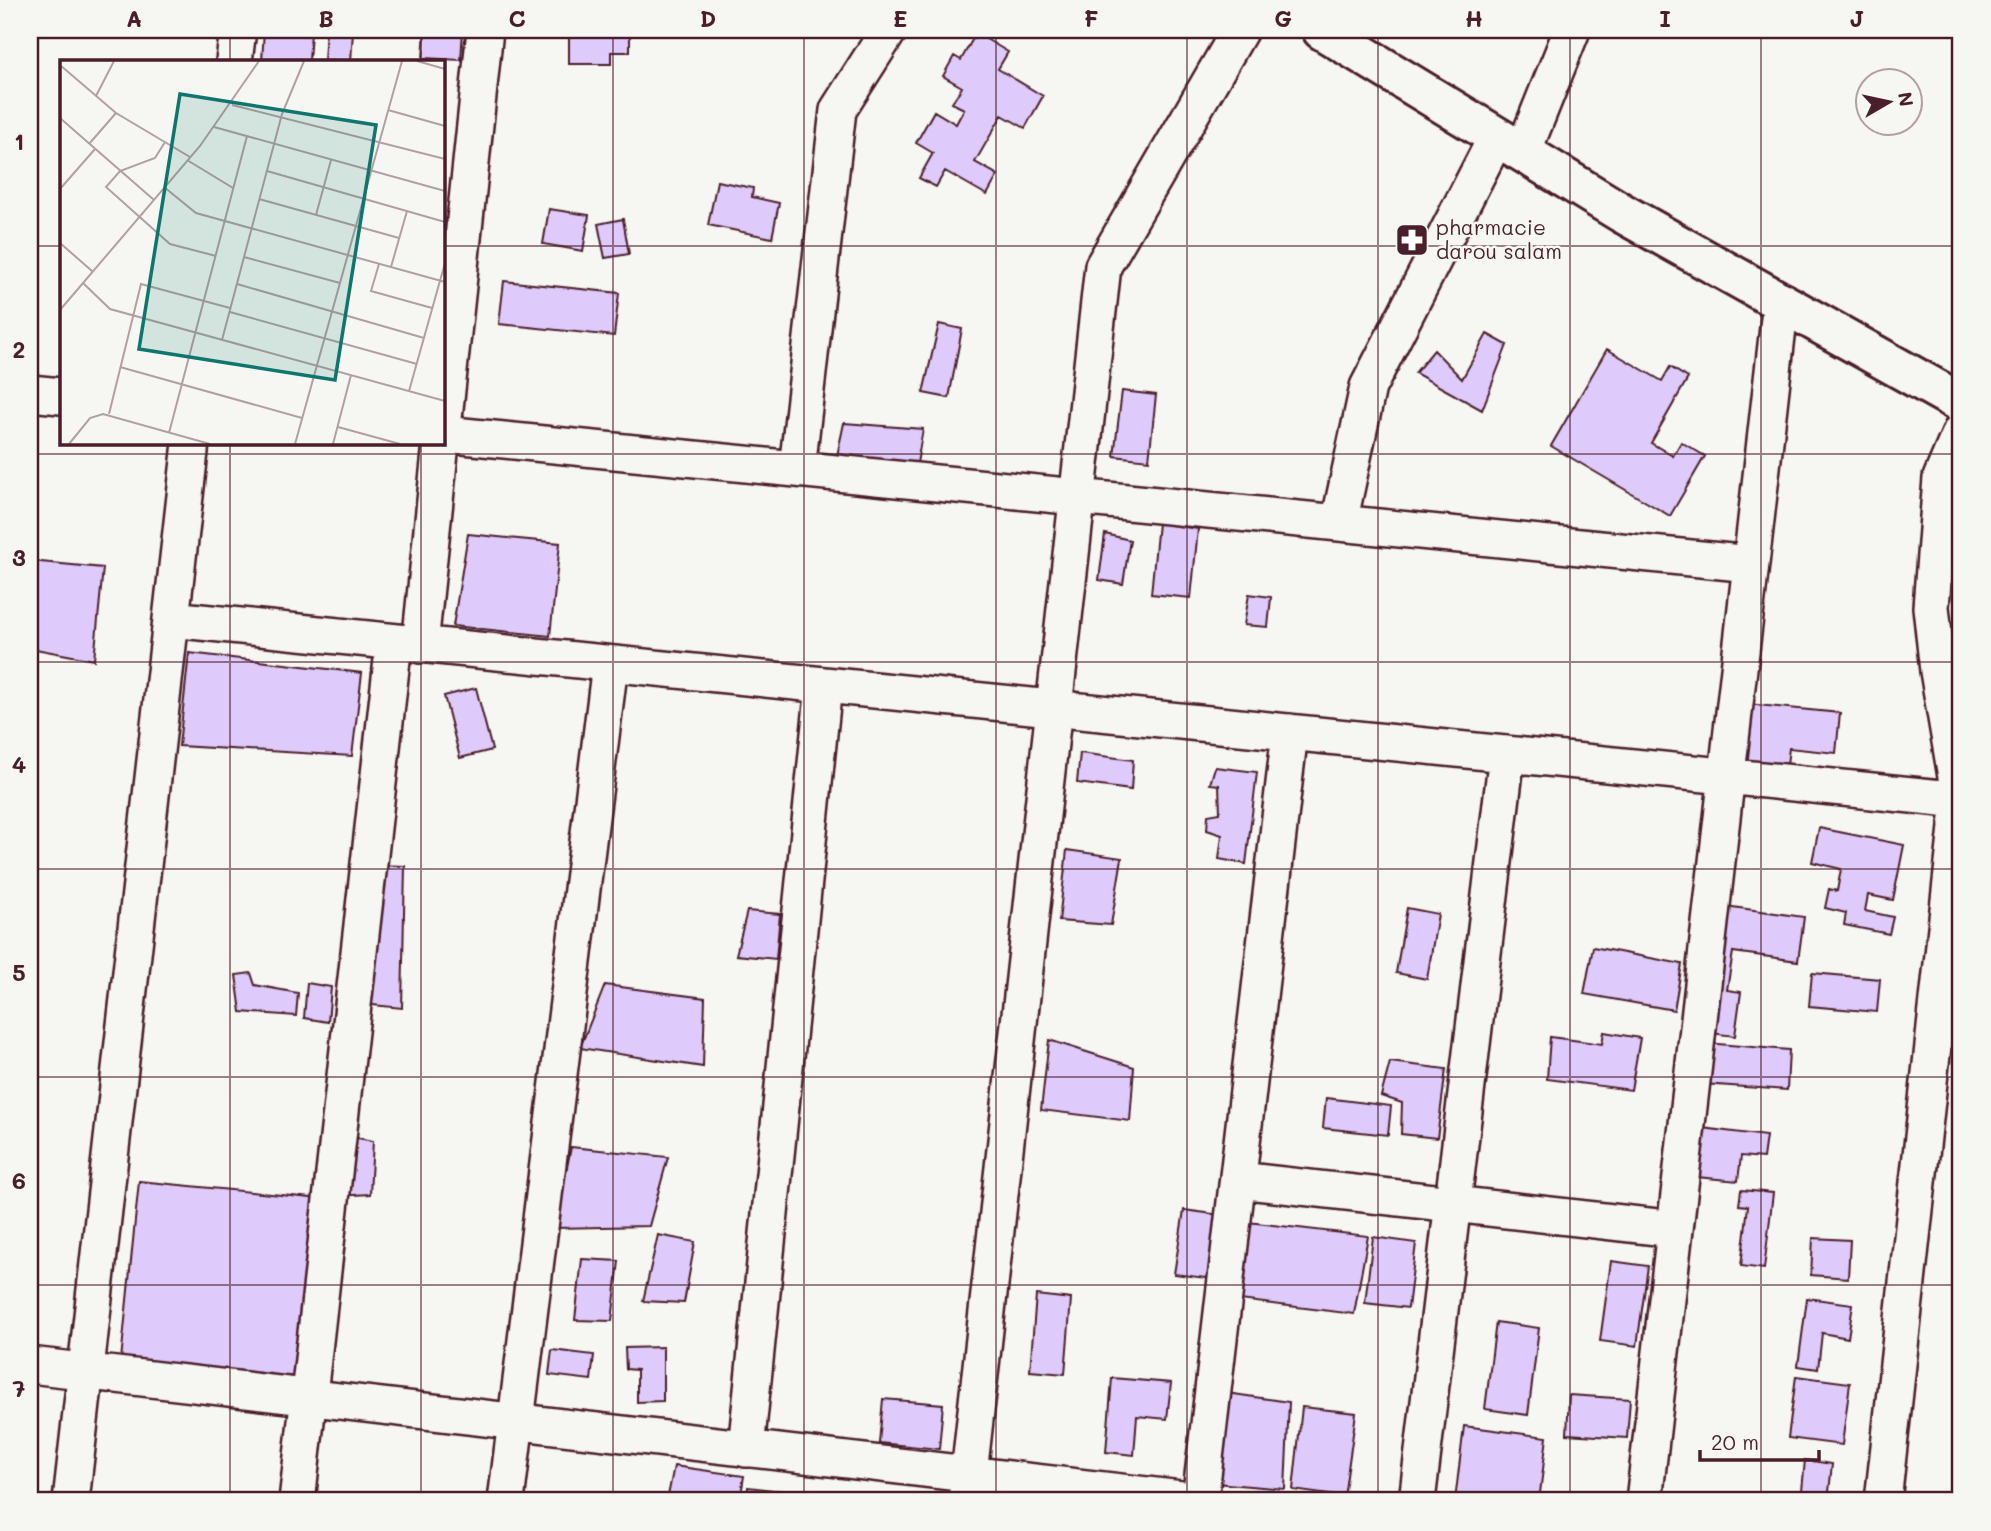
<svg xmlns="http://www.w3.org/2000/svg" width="1991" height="1531" font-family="Mali,sans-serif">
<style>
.building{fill:#decafb;stroke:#4a1f2b;stroke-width:2}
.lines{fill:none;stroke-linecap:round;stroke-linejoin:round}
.street-casing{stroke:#4a1f2b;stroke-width:40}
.secondary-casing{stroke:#4a1f2b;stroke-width:44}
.street{stroke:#f6f6f2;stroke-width:35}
.secondary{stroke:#f6f6f2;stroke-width:38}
.grid{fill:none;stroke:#4a1f2b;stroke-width:2;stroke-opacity:0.55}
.labels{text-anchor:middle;stroke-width:5;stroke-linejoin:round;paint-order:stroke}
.poi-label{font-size:21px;fill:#4a1f2b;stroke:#f6f6f2;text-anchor:start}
.inset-road{fill:none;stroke:#b1a0a2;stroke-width:2}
.view{fill:#0f766e;fill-opacity:0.15;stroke:#0f766e;stroke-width:3.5}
.inset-edge{fill:none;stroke:#4a1f2b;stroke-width:3.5}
.neatline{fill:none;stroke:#4a1f2b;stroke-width:2.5}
.grid-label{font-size:23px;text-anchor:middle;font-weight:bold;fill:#4a1f2b}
</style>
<rect width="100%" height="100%" fill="#f6f6f2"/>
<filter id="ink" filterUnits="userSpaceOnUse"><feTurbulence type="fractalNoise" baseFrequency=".0143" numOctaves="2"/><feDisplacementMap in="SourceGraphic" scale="14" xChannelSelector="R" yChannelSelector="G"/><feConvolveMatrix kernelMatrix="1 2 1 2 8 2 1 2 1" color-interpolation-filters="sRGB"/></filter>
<g filter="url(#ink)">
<!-- building -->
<path class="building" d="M264 30 311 32 309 61H262Z
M326 30 353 32 351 61H324Z
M425 30H463L461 60 423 58Z
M569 30 630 31V52H611V64H569Z
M976 33 1008 52 998 69 1043 96 1025 128 1002 115 975 162 998 175 987 195 945 171 936 187 919 178 933 153 916 143 934 111 956 124 964 109 952 103 962 87 943 76 954 56 961 60Z
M717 181 753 188 752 197 779 203 772 238 708 225Z
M549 209 589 215 583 251 543 244Z
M623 219 629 254 605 258 598 224Z
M504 281 619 293 614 336 499 324Z
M939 324 962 329 949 398 923 393Z
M1487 334 1507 345 1482 410 1415 373 1434 350 1462 379Z
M1607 349 1662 381 1670 367 1688 378 1651 443 1673 456 1681 442 1705 456 1670 516 1551 446Z
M1122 391 1156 395 1149 460 1114 456Z
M844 423 923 429 916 469 835 465Z
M1158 523 1198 529 1191 598 1151 594Z
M468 534 560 543 550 636 453 626Z
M1105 534 1130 540 1123 584 1099 580Z
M30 561 103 568 94 660 30 648Z
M1249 594 1271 597 1268 627 1244 625Z
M189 653 362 673 352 756 179 746Z
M476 688 492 750 460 758 444 696Z
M1737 703 1840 713 1836 753 1789 748 1786 773 1731 768Z
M1080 753 1133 760 1131 790 1077 783Z
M1215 767 1257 772 1246 864 1219 859 1222 835 1207 830 1208 815 1220 813 1219 785 1210 784Z
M1819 828 1904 845 1893 900 1868 895 1865 911 1893 917 1889 934 1844 925 1846 913 1825 908 1829 889 1837 891 1841 869 1812 862Z
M1067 850 1122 858 1111 925 1059 921Z
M375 865 405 866 402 1008 363 1004Z
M1718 905 1804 917 1798 961 1733 952 1727 990 1741 992 1735 1036 1701 1032Z
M1407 908 1438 914 1427 979 1396 973Z
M747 911 780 914 776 959 736 955Z
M1593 947 1682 964 1674 1010 1584 994Z
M251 973 255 985 298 993 296 1016 241 1012 236 975Z
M1812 973 1880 979 1877 1012 1809 1006Z
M307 983 331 987 328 1022 304 1018Z
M605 985 705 998 703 1067 580 1048Z
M1604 1032 1640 1038 1631 1090 1547 1079 1550 1037 1602 1044Z
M1049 1040 1134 1067 1130 1121 1041 1110Z
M1706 1043 1789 1050 1787 1090 1703 1084Z
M1390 1062 1446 1069 1437 1138 1401 1134 1402 1103 1381 1096Z
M1326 1098 1391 1106 1388 1135 1323 1128Z
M1702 1128 1766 1136 1763 1158 1741 1156 1738 1181 1697 1177Z
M348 1136 373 1141 370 1194 336 1196Z
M571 1147 668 1157 649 1226 555 1228Z
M139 1181 321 1199 303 1379 121 1360Z
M1741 1190 1773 1193 1764 1269 1741 1266 1748 1206 1739 1205Z
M1184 1210 1221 1215 1213 1279 1174 1274Z
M1239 1221 1368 1236 1354 1314 1232 1299Z
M658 1235 695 1242 684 1303 643 1301Z
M1373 1237 1416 1243 1408 1308 1365 1303Z
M1813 1238 1850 1240 1848 1278 1811 1275Z
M582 1259 619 1261 612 1321 575 1320Z
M1611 1261 1648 1266 1637 1346 1600 1341Z
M1036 1295 1071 1299 1065 1374 1030 1371Z
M1807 1298 1853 1304 1848 1338 1822 1333 1818 1369 1798 1366Z
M1496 1322 1539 1328 1528 1415 1485 1409Z
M663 1347V1401L637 1402V1370L626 1369 625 1348Z
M552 1350 594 1355 591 1380 549 1375Z
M1796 1376 1850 1383 1842 1445 1788 1438Z
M1112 1378 1171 1383 1167 1419 1137 1416 1134 1455 1106 1452Z
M1213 1391 1289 1402 1285 1489 1203 1482Z
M1569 1395 1630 1399 1627 1438 1567 1434Z
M883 1399 943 1404 939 1449 879 1443Z
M1302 1407 1356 1413 1344 1497 1293 1490Z
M1464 1426 1547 1437 1539 1501H1455Z
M1805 1460 1832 1464 1828 1501H1801Z
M674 1466 744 1476 740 1501H667Z
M748 1487 842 1498V1501H746Z"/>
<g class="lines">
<defs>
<path id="street" d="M234 61 238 30
M1523 152 1572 30
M30 393 61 396
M443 428 485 30
M443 434 1751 564
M797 469 838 110 889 30
M1339 523 1368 387 1497 136
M171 619 1961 800
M420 645 441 443
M1238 1180 1675 1229
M30 1365 1199 1501
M746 1449 824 685
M71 1501 191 443
M297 1501 394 642
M506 1501 610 664
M966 1501 1103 266 1240 30
M1200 1501 1290 732
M1417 1501 1507 754
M1644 1501 1781 301
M1883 1501 1960 800 1938 671 1931 607 1941 478 1961 431"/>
<path id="secondary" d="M1322 30 1622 213 1961 403"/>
</defs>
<!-- street casing -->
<use href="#street" class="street-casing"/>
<!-- secondary casing -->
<use href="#secondary" class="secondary-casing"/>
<!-- street -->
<use href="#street" class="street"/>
<!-- secondary -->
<use href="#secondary" class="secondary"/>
</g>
</g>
<!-- grid -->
<path class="grid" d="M230 30V61M421 30V61M613 30V1501M804 30V1501M996 30V1501M1187 30V1501M1378 30V1501M1570 30V1501M1761 30V1501M30 246H61M443 246H1961M230 443V1501M421 443V1501M30 454H1961M30 662H1961M30 869H1961M30 1077H1961M30 1285H1961"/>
<!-- icons -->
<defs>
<symbol id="pharmacy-square" viewBox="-11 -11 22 22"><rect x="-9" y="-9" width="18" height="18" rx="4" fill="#4a1f2b" stroke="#f6f6f2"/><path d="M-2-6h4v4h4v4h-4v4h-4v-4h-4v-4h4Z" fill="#fff"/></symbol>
</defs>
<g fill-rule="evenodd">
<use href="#pharmacy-square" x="1393" y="221" width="38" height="38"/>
</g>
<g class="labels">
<!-- poi labels -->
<g class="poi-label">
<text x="1436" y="235">pharmacie<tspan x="1436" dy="24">darou salam</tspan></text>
</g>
</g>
<!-- overview -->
<g transform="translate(60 60)">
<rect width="385" height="385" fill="#f6f6f2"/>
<path class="inset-road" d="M357 1 385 9M0 5 56 53 130 97M36 36 54 1M172 45 385 99M328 50 385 66M0 58 94 140M154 67 385 131M105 82 95 98 60 111 46 127 110 184 156 196M29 84 56 53M127 100 173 128M207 111 385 162M104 127 136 153 385 222M0 129 35 89M199 139 339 178M256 155 271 100M0 183 32 211M184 197 280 223M319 204 311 231 372 248M331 207 347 151M23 223 50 249 385 341M177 224 364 278M0 250 140 86 199 1M170 252 357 304M162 280 222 54 244 1M60 307 242 358M349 331 385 203M49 354 81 224 170 248M278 367 340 384M109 373 187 76M9 384 30 358 43 354 150 384M235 384 342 1M273 384 291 315"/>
<path class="view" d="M120 34 316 65 275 320 79 289Z"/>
<rect width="385" height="385" class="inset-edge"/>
</g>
<!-- margin -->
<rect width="1991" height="1531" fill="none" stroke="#f6f6f2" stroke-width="77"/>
<!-- north arrow -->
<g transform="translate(1889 102) rotate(81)"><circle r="33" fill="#f6f6f2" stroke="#b1a0a2" stroke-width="2"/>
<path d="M0-5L12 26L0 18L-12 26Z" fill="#4a1f2b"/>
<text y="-10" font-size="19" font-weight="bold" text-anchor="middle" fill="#4a1f2b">N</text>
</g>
<!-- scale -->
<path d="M1700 1450v10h119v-10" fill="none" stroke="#4a1f2b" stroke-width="3.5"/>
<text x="1711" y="1450" font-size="21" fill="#4a1f2b" stroke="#f6f6f2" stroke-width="5" paint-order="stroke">20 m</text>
<rect x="38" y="38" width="1914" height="1454" class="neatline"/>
<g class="grid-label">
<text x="134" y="27">A</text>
<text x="326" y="27">B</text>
<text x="517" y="27">C</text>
<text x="708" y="27">D</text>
<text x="900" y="27">E</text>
<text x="1091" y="27">F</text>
<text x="1283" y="27">G</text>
<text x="1474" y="27">H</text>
<text x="1665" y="27">I</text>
<text x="1857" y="27">J</text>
<text x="19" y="150">1</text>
<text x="19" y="358">2</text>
<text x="19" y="566">3</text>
<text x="19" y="773">4</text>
<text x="19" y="981">5</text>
<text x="19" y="1189">6</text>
<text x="19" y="1397">7</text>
</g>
</svg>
